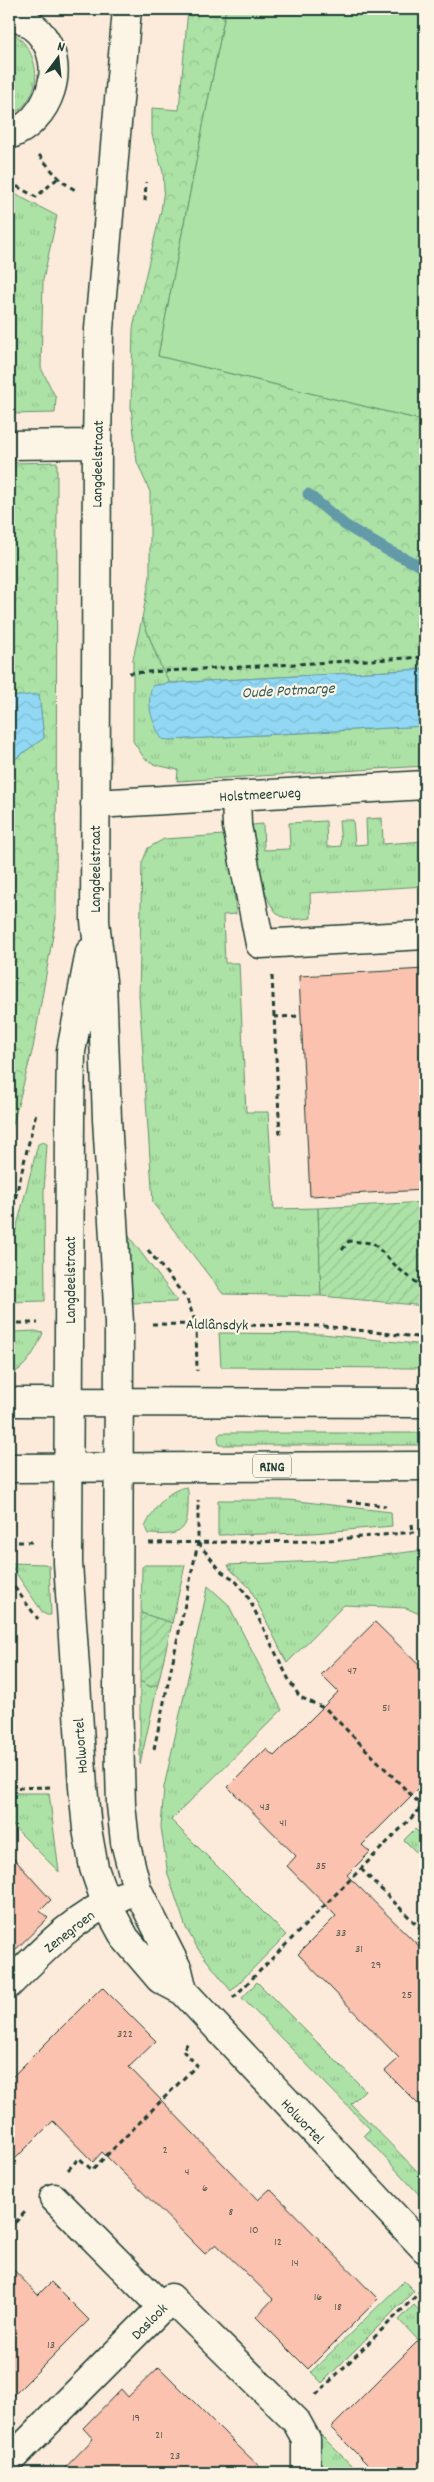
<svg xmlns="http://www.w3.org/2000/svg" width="434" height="2482" font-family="Dekko,sans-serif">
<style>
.grass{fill:url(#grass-tufts);stroke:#66906d}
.forest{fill:url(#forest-crowns);stroke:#66906d}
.garden{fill:url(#garden-furrows);stroke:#66906d}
.pitch{fill:#ace2a6;stroke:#66906d}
.water{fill:url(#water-waves);stroke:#649aa7}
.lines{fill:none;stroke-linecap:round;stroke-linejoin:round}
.stream{stroke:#649aa7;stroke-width:11}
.building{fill:#fac2af;stroke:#1f3d34}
.minor-casing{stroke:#1f3d34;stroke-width:31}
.major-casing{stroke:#1f3d34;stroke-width:31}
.path{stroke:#1f3d34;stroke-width:3;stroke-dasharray:5 4;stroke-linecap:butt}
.minor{stroke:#fcf5e5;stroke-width:28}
.major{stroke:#fcf5e5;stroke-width:28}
.labels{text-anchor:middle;stroke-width:4.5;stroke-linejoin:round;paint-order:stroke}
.number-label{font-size:12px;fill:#565e53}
.shield{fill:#fcf5e5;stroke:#617469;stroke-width:1}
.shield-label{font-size:14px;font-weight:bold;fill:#1f3d34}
.street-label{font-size:15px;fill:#1f3d34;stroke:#fcf5e5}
.water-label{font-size:16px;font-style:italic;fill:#365c5a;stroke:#fcf5e5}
</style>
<defs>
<pattern id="grass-tufts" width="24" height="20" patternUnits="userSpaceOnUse" patternTransform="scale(1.25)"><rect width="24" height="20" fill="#ace2a6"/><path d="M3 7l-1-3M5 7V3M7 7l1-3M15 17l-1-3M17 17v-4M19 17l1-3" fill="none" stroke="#94c390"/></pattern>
<pattern id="forest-crowns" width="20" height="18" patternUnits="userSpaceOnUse" patternTransform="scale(1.25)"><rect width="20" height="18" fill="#ace2a6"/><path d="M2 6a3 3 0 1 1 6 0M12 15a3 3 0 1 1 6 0" fill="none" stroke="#94c390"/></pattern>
<pattern id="garden-furrows" width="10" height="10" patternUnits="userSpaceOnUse" patternTransform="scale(1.25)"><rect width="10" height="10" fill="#ace2a6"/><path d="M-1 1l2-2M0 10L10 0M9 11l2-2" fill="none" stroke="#94c390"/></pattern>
<pattern id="water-waves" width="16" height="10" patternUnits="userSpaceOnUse" patternTransform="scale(1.25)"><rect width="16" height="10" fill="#92d8f4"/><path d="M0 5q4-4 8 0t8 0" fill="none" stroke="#7dbad2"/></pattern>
</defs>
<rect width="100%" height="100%" fill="#fcebda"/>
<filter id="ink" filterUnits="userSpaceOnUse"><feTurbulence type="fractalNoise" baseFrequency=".02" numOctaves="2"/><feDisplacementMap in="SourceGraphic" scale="10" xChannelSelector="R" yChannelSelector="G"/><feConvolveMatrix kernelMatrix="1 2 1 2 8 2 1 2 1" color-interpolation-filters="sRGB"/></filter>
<g filter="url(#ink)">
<!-- grass -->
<path class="grass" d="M9 30C42 50 47 98 9 116Z
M9 191 57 216 43 280 41 368 56 398 55 413 9 414Z
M142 618 161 667 170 683 152 686 169 740 425 726V766L177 781 178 770 156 765 144 758 133 741V659Z
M382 818 383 844 425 841V886L310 893 311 918C301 919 290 921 281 916 261 905 256 847 252 825L263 824 264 850 290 849 289 823 326 821 327 847 341 846 339 820H353L355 845 367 844 366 819Z
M224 835 232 865 236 914 223 915 225 963H239L246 1112H268L274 1209 318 1208 321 1296 223 1294 153 1203 139 995 142 863 148 848 164 839Z
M43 1142 47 1144 44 1191 45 1301 9 1302V1257L38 1144Z
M127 1234 176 1299V1302L131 1303Z
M35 1331 43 1333C35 1352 27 1367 9 1376V1336L16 1332Z
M219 1333 323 1334 425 1345V1368L221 1367Z
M221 1433H425V1445H219L218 1436Z
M187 1487C189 1493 188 1500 188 1507 188 1537 172 1535 148 1534L145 1527C154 1509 166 1490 187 1487Z
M218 1500H289L391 1512 392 1526 313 1533 218 1535Z
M425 1550V1613H417L406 1608 344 1605 287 1663 250 1588 230 1569 228 1565 342 1560Z
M9 1563 45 1564 49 1566 51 1615H47L43 1613Z
M145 1565H185L172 1623 141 1613 142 1567Z
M208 1586 228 1604 282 1710 171 1820 286 1935 231 1991 198 1949 186 1928 168 1875 161 1827 164 1787Z
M140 1681 151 1687 158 1684 140 1764Z
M9 1793H49L59 1872 9 1822Z
M415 1829 425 1839V1861L404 1840Z
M257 1982 365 2090 351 2104 425 2179V2201L364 2135 370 2129 242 1998Z
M404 2281 414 2291 322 2383 311 2372Z
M414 2305 425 2317V2347L399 2320Z
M316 2430 359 2473H317Z"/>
<!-- forest -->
<path class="forest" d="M188 9H226L158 356 425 421V669L170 683 161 667 142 618 150 577V492L137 462 131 407 133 328 161 211 164 189 163 172 152 135V108L179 110Z
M57 462 56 918 33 1048 9 1139V763L44 738 39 695 9 697V463Z"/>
<!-- garden -->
<path class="garden" d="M425 1202V1306L321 1296 318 1208Z
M141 1613 172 1623 158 1684 151 1687 140 1681Z"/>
<!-- pitch -->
<path class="pitch" d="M226 9H425V421L158 356Z"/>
<!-- water -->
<path class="water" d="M425 669V726L169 740 162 739C152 722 146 705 152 686L170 683Z
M39 694 44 738 9 763V697Z"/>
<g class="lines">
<!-- stream -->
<path class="stream" d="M308 494 345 525 387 550 425 568"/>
</g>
<!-- building -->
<path class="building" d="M425 969V1190L310 1196 299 976Z
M375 1622 425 1671V1782L362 1845 370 1852 347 1875 425 1952V2111L385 2071 399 2058 298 1954 336 1916 287 1866 296 1856 228 1787 266 1749 274 1756 338 1692 321 1675Z
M9 1853 51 1900 40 1911 48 1918 9 1956Z
M102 1987 156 2041 129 2067 258 2200 270 2189 378 2299 308 2369 256 2317 273 2299 216 2244 205 2254 102 2152 93 2162 53 2121 9 2165V2080Z
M9 2265 38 2295 51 2282 89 2320 9 2400Z
M425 2334V2473H376L331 2428Z
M159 2367 237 2445 266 2473H60L93 2439 83 2428 121 2389 128 2397Z"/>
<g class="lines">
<defs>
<path id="minor" d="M127 9 99 329 97 444 95 921 102 981 107 1119 119 1323 118 1700 121 1805 125 1842 137 1889 178 1970 183 1991
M9 12C20 17 29 22 38 31 70 65 49 121 9 135
M9 445 97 444
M236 795 237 826 260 944 425 935
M95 804 425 785
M90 952 71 1051 70 1117 68 1563 83 1787 87 1829 94 1868 106 1903 125 1938 160 1979 183 1991 425 2249
M9 1984C46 1947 73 1918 122 1896
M54 2198 163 2308
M9 2461 171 2298 296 2421 306 2439V2473"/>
<path id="major" d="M9 1402 425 1403
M9 1468 425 1466"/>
</defs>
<!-- minor casing -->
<use href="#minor" class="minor-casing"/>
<!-- major casing -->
<use href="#major" class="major-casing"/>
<!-- path -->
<path class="path" d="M39 155C51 169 61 184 78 191
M9 182 36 197 58 178
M145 201 146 182
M129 673 425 657
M272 976 280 1136
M274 1017 301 1016
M9 1224 36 1113
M148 1250 187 1299 196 1324 197 1371
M342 1250 349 1241 373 1243 399 1269 425 1289
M9 1323H38
M152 1324 323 1326 425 1338
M347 1501 386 1506
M412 1524 413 1532
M9 1542H36
M149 1543 318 1541 425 1531
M198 1543 222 1572 234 1579 247 1595 290 1682 300 1697 326 1709 425 1809
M9 1580 38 1619
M154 1749 198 1543V1500
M9 1788 51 1787
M361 1869 425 1933
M233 1998 423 1806
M68 2170 79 2158 92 2170 197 2065 182 2050 188 2043
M9 2229 26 2211
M316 2395 425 2287"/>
<!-- minor -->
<use href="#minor" class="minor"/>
<!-- major -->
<use href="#major" class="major"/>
</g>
</g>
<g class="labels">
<!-- number labels -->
<g class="number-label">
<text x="352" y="1674">47</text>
<text x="386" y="1711">51</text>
<text x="265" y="1810">43</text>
<text x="283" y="1826">41</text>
<text x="321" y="1869">35</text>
<text x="341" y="1936">33</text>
<text x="359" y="1952">31</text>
<text x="376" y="1968">29</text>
<text x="407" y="1998">25</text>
<text x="125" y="2037">322</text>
<text x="165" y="2153">2</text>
<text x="187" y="2175">4</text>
<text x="205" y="2191">6</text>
<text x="231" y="2215">8</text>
<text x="254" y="2233">10</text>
<text x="278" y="2245">12</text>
<text x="295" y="2266">14</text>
<text x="318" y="2300">16</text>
<text x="338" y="2310">18</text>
<text x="51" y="2348">13</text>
<text x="136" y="2421">19</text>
<text x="159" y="2438">21</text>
<text x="175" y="2459">23</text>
</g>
<!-- shield labels -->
<rect class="shield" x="253" y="1454.5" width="38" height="23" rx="4"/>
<g class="shield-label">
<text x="272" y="1471">RING</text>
</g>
<!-- street labels -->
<g class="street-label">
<text transform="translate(97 464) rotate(-89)" y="5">Langdeelstraat</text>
<text transform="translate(260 794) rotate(-3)" y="5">Holstmeerweg</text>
<text transform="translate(95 869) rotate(-90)" y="5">Langdeelstraat</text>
<text transform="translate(70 1280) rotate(-90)" y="5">Langdeelstraat</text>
<text transform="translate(217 1324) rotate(1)" y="5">Aldlânsdyk</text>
<text transform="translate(80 1746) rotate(-94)" y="5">Holwortel</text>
<text transform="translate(69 1931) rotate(-38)" y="5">Zenegroen</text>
<text transform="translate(303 2121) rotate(47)" y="5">Holwortel</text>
<text transform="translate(149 2321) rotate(-45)" y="5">Daslook</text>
</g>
<!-- water labels -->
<g class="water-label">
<text transform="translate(288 689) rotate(-3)" y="6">Oude Potmarge</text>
</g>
</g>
<!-- margin -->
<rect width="434" height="2482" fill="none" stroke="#fcf5e5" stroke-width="30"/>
<rect x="15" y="15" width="404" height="2452" fill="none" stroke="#1f3d34" stroke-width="2" filter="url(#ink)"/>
<!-- north arrow -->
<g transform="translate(58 58) rotate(15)" stroke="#fcf5e5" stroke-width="4" paint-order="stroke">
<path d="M0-4L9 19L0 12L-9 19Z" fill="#1f3d34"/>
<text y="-8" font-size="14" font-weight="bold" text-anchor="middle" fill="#1f3d34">N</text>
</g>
</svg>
